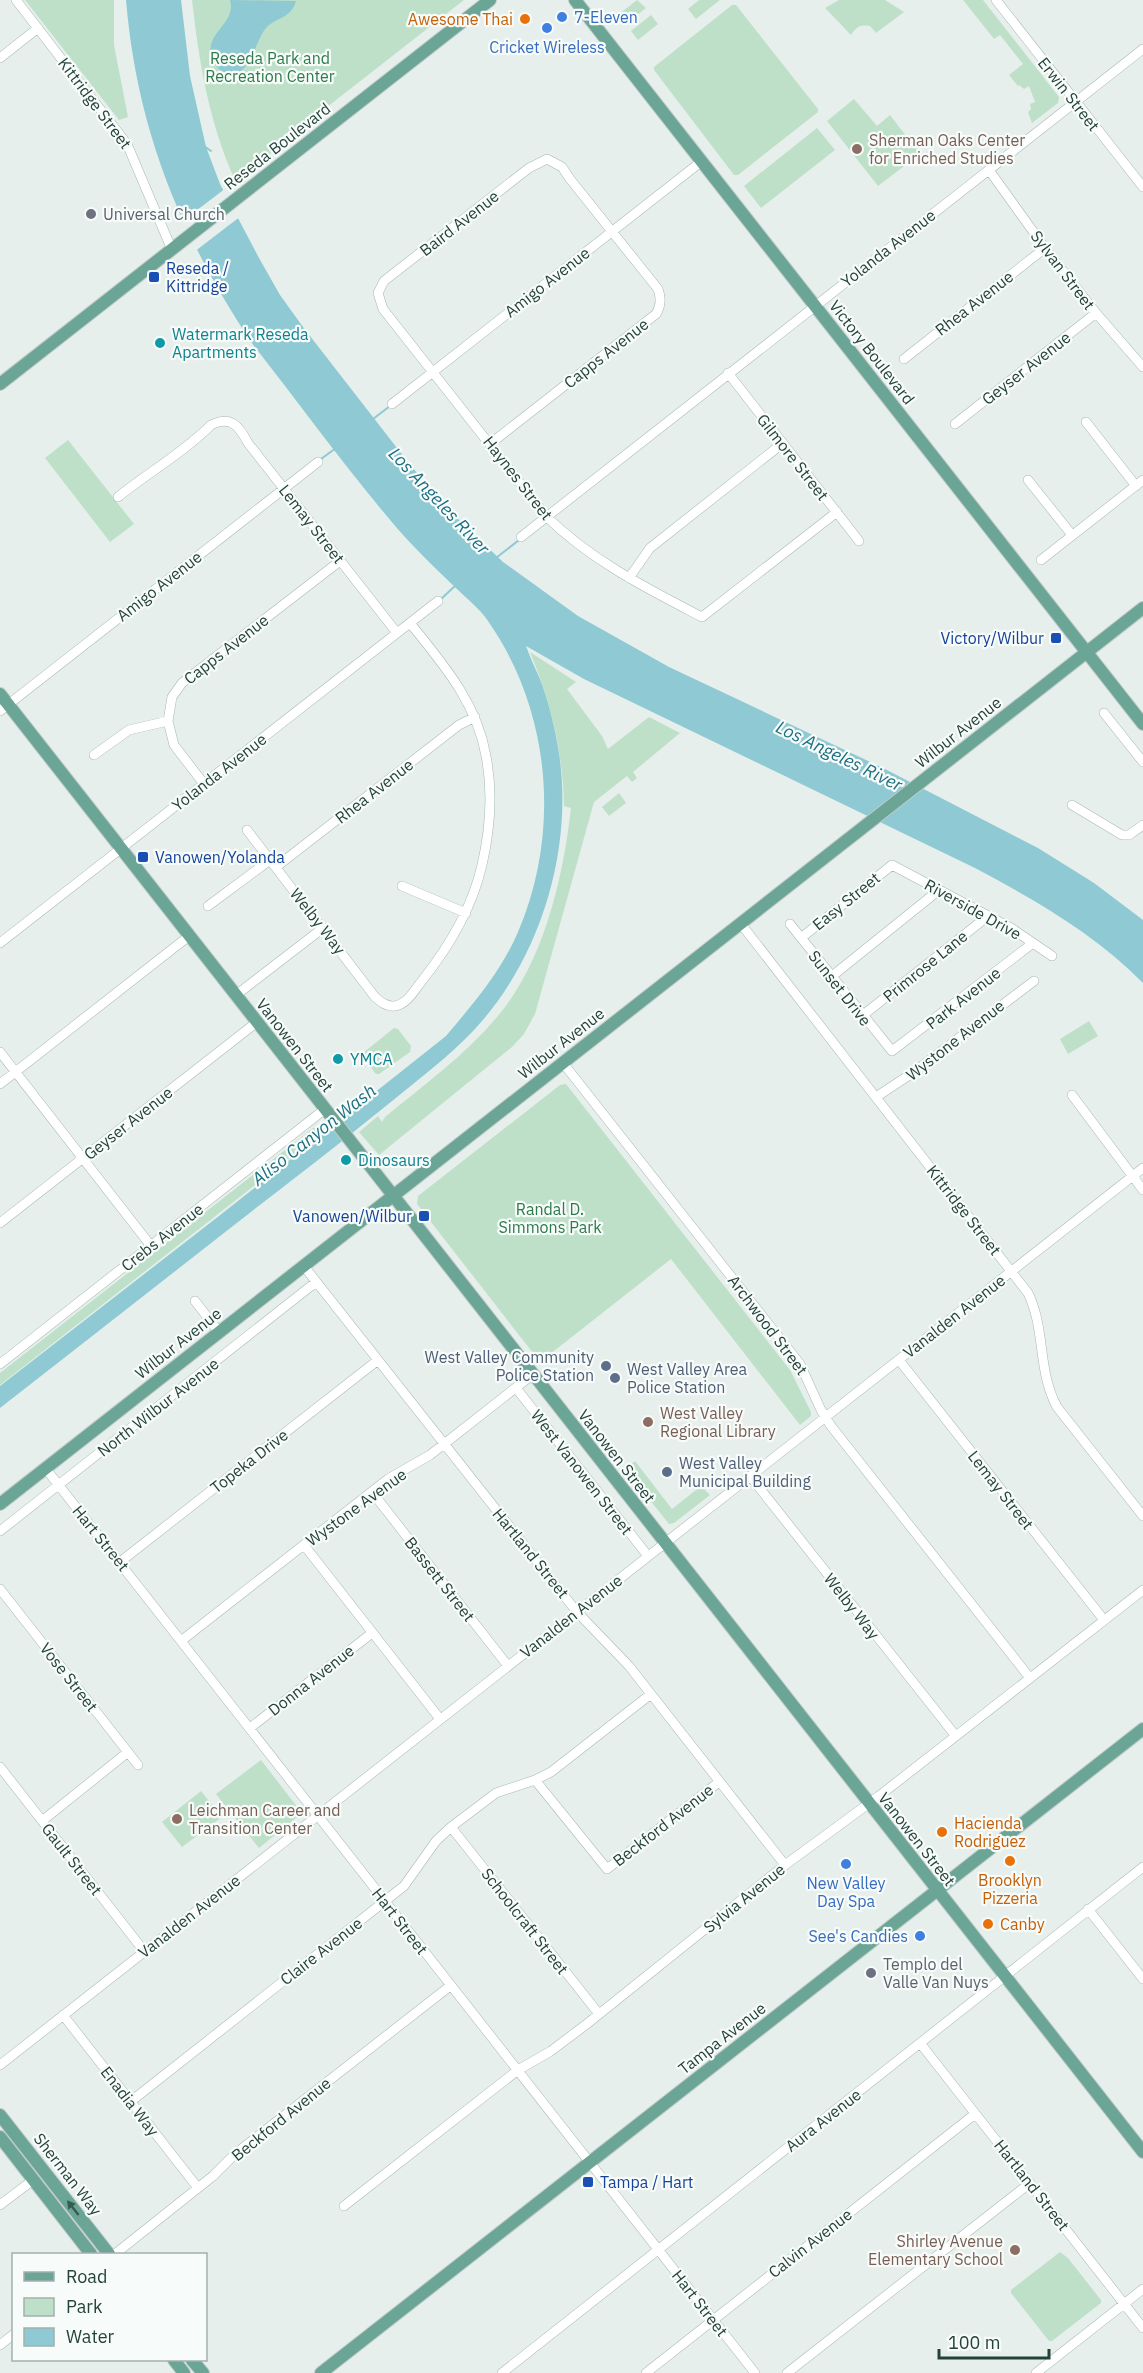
<svg xmlns="http://www.w3.org/2000/svg" width="1143" height="2373" font-family="'IBM Plex Sans',sans-serif">
<style>
.green{fill:#bfe0c8}
.water{fill:#8ec9d4}
.pier{fill:#e6efeb}
.lines{fill:none;stroke-linecap:round;stroke-linejoin:round}
.stream{stroke:#8ec9d4;stroke-width:2}
.minor-casing{stroke:#a8b8b2;stroke-width:10}
.major-casing{stroke:#c2cac8;stroke-width:14}
.minor{stroke:#fff;stroke-width:9}
.major{stroke:#6aa596;stroke-width:12}
.oneway{fill:#365b51}
.shop-dot{fill:#3f7fe0;stroke:#f7fbf9;stroke-width:2}
.food-dot{fill:#e8710a;stroke:#f7fbf9;stroke-width:2}
.education-dot{fill:#8d6e63;stroke:#f7fbf9;stroke-width:2}
.worship-dot{fill:#6b7280;stroke:#f7fbf9;stroke-width:2}
.transit-dot{fill:#1a4fb4;stroke:#f7fbf9;stroke-width:2}
.culture-dot{fill:#0f9aa8;stroke:#f7fbf9;stroke-width:2}
.service-dot{fill:#5c6f8a;stroke:#f7fbf9;stroke-width:2}
.labels{text-anchor:middle;stroke-width:4.5;stroke-linejoin:round;paint-order:stroke}
.shop-label{font-size:16px;fill:#366cbe;stroke:#f7fbf9}
.food-label{font-size:16px;fill:#c56008;stroke:#f7fbf9;text-anchor:start}
.park-label{font-size:16px;fill:#2d7a4b;stroke:#f7fbf9}
.street-label{font-size:16px;fill:#24423a;stroke:#f7fbf9}
.education-label{font-size:16px;fill:#785e54;stroke:#f7fbf9;text-anchor:start}
.worship-label{font-size:16px;fill:#5b616d;stroke:#f7fbf9;text-anchor:start}
.transit-label{font-size:16px;fill:#164399;stroke:#f7fbf9;text-anchor:start}
.culture-label{font-size:16px;fill:#0d838f;stroke:#f7fbf9;text-anchor:start}
.service-label{font-size:16px;fill:#4e5e75;stroke:#f7fbf9;text-anchor:start}
.water-label{font-size:18px;font-style:italic;fill:#1c6f80;stroke:#f7fbf9}
</style>
<rect width="100%" height="100%" fill="#e6efeb"/>
<!-- green -->
<path class="green" d="M25 0H114V45L128 117 119 120Z
M192 0H464L299 129 286 142 235 180C209 123 199 62 192 0Z
M637 0 646 8 626 24 618 15Z
M699 0H720L696 19 688 9Z
M839 0H885L904 12 876 33 870 26C860 24 856 27 851 35L825 8Z
M963 0H983L1059 97 1058 103 1032 123 1028 112 1031 109 1030 104 1035 102 1029 86 1024 89 1019 85 1018 86 1009 75 1023 64 1000 35 994 39Z
M732 5H736L818 109V112L738 175H734L654 70V67Z
M651 15 658 24 638 40 631 31Z
M854 99 877 126 890 115 920 154 878 186 827 121Z
M817 128 835 150 761 208 744 186Z
M68 440 134 524 110 542 45 458Z
M530 652 576 682 567 689 602 736 608 749 649 717 680 733 633 772 637 778 632 782 627 776 594 802 535 1014 524 1034 512 1047 379 1155 359 1132 378 1116 382 1122 385 1117C424 1085 465 1055 497 1017 544 962 563 878 571 808L564 806C563 752 551 703 530 652Z
M619 793 626 803 609 816 602 807Z
M1089 1021 1098 1036 1068 1054 1060 1039Z
M394 1028 398 1029 411 1046 410 1052 379 1074H376L363 1058V1053Z
M566 1084 790 1370 811 1412V1416L800 1425 671 1259 540 1362 417 1204 418 1196 560 1085Z
M318 1127 324 1131 0 1385V1373L313 1128Z
M635 1461 672 1509 701 1486 710 1495 674 1523 669 1524 625 1469Z
M261 1760 302 1813 259 1848 216 1794Z
M201 1791 222 1817 182 1847 162 1822Z
M1060 2252 1068 2258 1101 2300V2303L1052 2341H1049L1011 2293V2290Z"/>
<!-- water -->
<path class="water" d="M126 0H181L190 76 206 147 220 184 259 258 280 295 303 327 411 466 453 514 503 562 578 616 669 667 883 768 1038 848 1094 883 1143 920V983C1095 934 1035 900 975 868L584 679 526 646C530 657 535 668 540 679 549 703 555 728 559 753 573 846 543 950 482 1021 458 1049 430 1070 402 1093 361 1126 320 1159 278 1191 185 1263 93 1336 0 1408V1386L219 1216 446 1036C473 1004 501 972 518 932 561 832 551 711 488 621 480 609 467 599 457 589 434 567 411 545 391 521 342 463 298 402 251 342 180 234 137 130 126 0Z
M230 0 296 1C291 19 276 17 266 28 255 40 248 86 223 72 218 69 214 64 212 58 203 33 237 24 230 0Z"/>
<!-- pier -->
<path class="pier" d="M226 188 241 216 194 252 180 223Z"/>
<g class="lines">
<!-- stream -->
<path class="stream" d="M204 146 211 151
M175 218 177 207
M373 419 390 406
M321 459 336 448
M496 558 519 540
M440 600 456 585"/>
<defs>
<path id="minor" d="M16 0 127 144 172 250
M996 0 1143 187
M0 58 38 28
M989 170 1045 248 1096 313 1143 367
M904 359 1045 248
M728 373 859 541
M392 404 702 161
M1086 422 1136 486
M955 424 1096 313
M490 444 656 314C661 306 661 297 658 289L570 179 562 167 547 159 529 168 384 281 378 293 383 309 546 516C590 560 648 589 702 617L837 512
M1028 480 1072 535
M118 497C149 472 183 453 211 425 231 415 239 426 248 443L397 633
M521 537 1143 49
M1041 560 1143 480
M629 578 650 548 783 443
M0 711 318 462
M1104 713 1143 762
M168 721 174 745 204 784
M94 755 129 730 168 721 172 697 182 683 340 561
M1072 805 1122 835H1129L1143 825
M247 830 375 997C381 1002 387 1007 395 1006 407 1004 414 991 421 982 449 947 472 909 482 865 490 830 493 792 486 756 477 703 443 664 410 623
M276 867 459 725 475 717
M402 886 466 913
M208 906 270 860
M741 924 1028 1293C1046 1330 1037 1370 1057 1407L1143 1516
M790 924 892 1051 1033 943
M801 938 892 865 1011 928 1052 956
M0 943 438 601
M831 977 939 890
M236 995 323 928
M862 1016 988 916
M0 1052 151 1246
M563 1063 800 1364 821 1410 831 1426 1030 1678
M0 1084 189 936
M1072 1095 1143 1190
M876 1097 914 1072 1034 981
M0 1223 257 1022
M303 1265 577 1612 629 1666 785 1865
M195 1301 219 1332
M899 1360 1104 1620
M0 1364 325 1109
M516 1388 648 1556
M46 1469 755 2373
M750 1476 955 1735
M372 1492 508 1666
M0 1531 316 1282
M304 1545 440 1719
M120 1562 378 1360
M0 1589 138 1765
M181 1641 388 1479 430 1455 532 1375
M250 1728 372 1633
M0 1767 144 1951
M535 1780 607 1869 719 1782
M42 1821 128 1752
M451 1827 599 2014
M1088 1909 1143 1979
M63 2015 198 2188
M920 2043 1143 2328
M0 2065 1143 1168
M130 2102 404 1886 436 1841 451 1827 496 1793 535 1780 551 1772 651 1694
M0 2205 33 2180
M344 2206 518 2070 551 2051 588 2023 785 1865 879 1796 1143 1590
M115 2254 213 2176 235 2154 450 1986
M0 2345 14 2334
M502 2373 1143 1867
M646 2373 975 2114
M787 2373 1030 2183
M1036 2373 1143 2289"/>
<path id="major" d="M575 0 1143 724
M0 384 490 0
M0 694 1143 2152
M0 1504 1143 608
M0 2115 109 2254
M0 2137 91 2254
M174 2360 184 2373
M192 2360 203 2373
M321 2373 1143 1729"/>
</defs>
<!-- minor casing -->
<use href="#minor" class="minor-casing"/>
<!-- major casing -->
<use href="#major" class="major-casing"/>
<!-- minor -->
<use href="#minor" class="minor"/>
<!-- major -->
<use href="#major" class="major"/>
</g>
<!-- one-way arrows -->
<defs><path id="oneway-solid" d="M-6-.8H1V-3.2L6.5 0L1 3.2V.8H-6Z" transform="scale(1.5)"/></defs>
<use class="oneway" href="#oneway-solid" transform="translate(73 2208) rotate(-128)"/>
<!-- markers -->
<g class="shop-dot">
<circle cx="562" cy="17" r="6"/>
<circle cx="547" cy="28" r="6"/>
<circle cx="846" cy="1864" r="6"/>
<circle cx="920" cy="1936" r="6"/>
</g>
<g class="food-dot">
<circle cx="525" cy="19" r="6"/>
<circle cx="942" cy="1832" r="6"/>
<circle cx="1010" cy="1861" r="6"/>
<circle cx="988" cy="1924" r="6"/>
</g>
<g class="education-dot">
<circle cx="857" cy="149" r="6"/>
<circle cx="648" cy="1422" r="6"/>
<circle cx="177" cy="1819" r="6"/>
<circle cx="1015" cy="2250" r="6"/>
</g>
<g class="worship-dot">
<circle cx="91" cy="214" r="6"/>
<circle cx="871" cy="1973" r="6"/>
</g>
<g class="transit-dot">
<rect x="148" y="271" width="12" height="12" rx="3"/>
<rect x="1050" y="632" width="12" height="12" rx="3"/>
<rect x="137" y="851" width="12" height="12" rx="3"/>
<rect x="418" y="1210" width="12" height="12" rx="3"/>
<rect x="582" y="2176" width="12" height="12" rx="3"/>
</g>
<g class="culture-dot">
<circle cx="160" cy="343" r="6"/>
<circle cx="338" cy="1059" r="6"/>
<circle cx="346" cy="1160" r="6"/>
</g>
<g class="service-dot">
<circle cx="606" cy="1366" r="6"/>
<circle cx="615" cy="1378" r="6"/>
<circle cx="667" cy="1472" r="6"/>
</g>
<g class="labels">
<!-- shop labels -->
<g class="shop-label">
<text x="574" y="23" text-anchor="start">7-Eleven</text>
<text x="547" y="53">Cricket Wireless</text>
<text x="846" y="1889">New Valley<tspan x="846" dy="18">Day Spa</tspan></text>
<text x="908" y="1942" text-anchor="end">See's Candies</text>
</g>
<!-- food labels -->
<g class="food-label">
<text x="513" y="25" text-anchor="end">Awesome Thai</text>
<text x="954" y="1829">Hacienda<tspan x="954" dy="18">Rodriguez</tspan></text>
<text x="1010" y="1886" text-anchor="middle">Brooklyn<tspan x="1010" dy="18">Pizzeria</tspan></text>
<text x="1000" y="1930">Canby</text>
</g>
<!-- park labels -->
<g class="park-label">
<text x="270" y="64">Reseda Park and<tspan x="270" dy="18">Recreation Center</tspan></text>
<text x="550" y="1215">Randal D.<tspan x="550" dy="18">Simmons Park</tspan></text>
</g>
<!-- street labels -->
<g class="street-label">
<text transform="translate(1069 94) rotate(52)" y="6">Erwin Street</text>
<text transform="translate(95 103) rotate(53)" y="6">Kittridge Street</text>
<text transform="translate(277 146) rotate(-38)" y="6">Reseda Boulevard</text>
<text transform="translate(459 223) rotate(-38)" y="6">Baird Avenue</text>
<text transform="translate(888 248) rotate(-38)" y="6">Yolanda Avenue</text>
<text transform="translate(1063 270) rotate(53)" y="6">Sylvan Street</text>
<text transform="translate(547 282) rotate(-38)" y="6">Amigo Avenue</text>
<text transform="translate(974 303) rotate(-38)" y="6">Rhea Avenue</text>
<text transform="translate(872 352) rotate(52)" y="6">Victory Boulevard</text>
<text transform="translate(606 353) rotate(-38)" y="6">Capps Avenue</text>
<text transform="translate(1026 368) rotate(-38)" y="6">Geyser Avenue</text>
<text transform="translate(793 457) rotate(52)" y="6">Gilmore Street</text>
<text transform="translate(518 478) rotate(52)" y="6">Haynes Street</text>
<text transform="translate(312 524) rotate(52)" y="6">Lemay Street</text>
<text transform="translate(159 586) rotate(-38)" y="6">Amigo Avenue</text>
<text transform="translate(226 649) rotate(-38)" y="6">Capps Avenue</text>
<text transform="translate(958 732) rotate(-38)" y="6">Wilbur Avenue</text>
<text transform="translate(219 772) rotate(-38)" y="6">Yolanda Avenue</text>
<text transform="translate(374 791) rotate(-38)" y="6">Rhea Avenue</text>
<text transform="translate(846 901) rotate(-39)" y="6">Easy Street</text>
<text transform="translate(973 909) rotate(29)" y="6">Riverside Drive</text>
<text transform="translate(318 921) rotate(52)" y="6">Welby Way</text>
<text transform="translate(925 966) rotate(-39)" y="6">Primrose Lane</text>
<text transform="translate(840 988) rotate(52)" y="6">Sunset Drive</text>
<text transform="translate(963 998) rotate(-38)" y="6">Park Avenue</text>
<text transform="translate(955 1040) rotate(-38)" y="6">Wystone Avenue</text>
<text transform="translate(561 1043) rotate(-38)" y="6">Wilbur Avenue</text>
<text transform="translate(295 1045) rotate(52)" y="6">Vanowen Street</text>
<text transform="translate(128 1123) rotate(-38)" y="6">Geyser Avenue</text>
<text transform="translate(964 1210) rotate(52)" y="6">Kittridge Street</text>
<text transform="translate(162 1237) rotate(-38)" y="6">Crebs Avenue</text>
<text transform="translate(954 1316) rotate(-38)" y="6">Vanalden Avenue</text>
<text transform="translate(768 1325) rotate(53)" y="6">Archwood Street</text>
<text transform="translate(178 1343) rotate(-38)" y="6">Wilbur Avenue</text>
<text transform="translate(158 1407) rotate(-38)" y="6">North Wilbur Avenue</text>
<text transform="translate(617 1456) rotate(52)" y="6">Vanowen Street</text>
<text transform="translate(249 1461) rotate(-38)" y="6">Topeka Drive</text>
<text transform="translate(582 1472) rotate(52)" y="6">West Vanowen Street</text>
<text transform="translate(1001 1490) rotate(52)" y="6">Lemay Street</text>
<text transform="translate(356 1507) rotate(-36)" y="6">Wystone Avenue</text>
<text transform="translate(101 1538) rotate(51)" y="6">Hart Street</text>
<text transform="translate(531 1553) rotate(51)" y="6">Hartland Street</text>
<text transform="translate(440 1579) rotate(52)" y="6">Bassett Street</text>
<text transform="translate(852 1606) rotate(52)" y="6">Welby Way</text>
<text transform="translate(571 1616) rotate(-38)" y="6">Vanalden Avenue</text>
<text transform="translate(69 1677) rotate(52)" y="6">Vose Street</text>
<text transform="translate(311 1680) rotate(-38)" y="6">Donna Avenue</text>
<text transform="translate(663 1825) rotate(-38)" y="6">Beckford Avenue</text>
<text transform="translate(917 1839) rotate(52)" y="6">Vanowen Street</text>
<text transform="translate(72 1859) rotate(52)" y="6">Gault Street</text>
<text transform="translate(744 1898) rotate(-39)" y="6">Sylvia Avenue</text>
<text transform="translate(189 1916) rotate(-38)" y="6">Vanalden Avenue</text>
<text transform="translate(400 1921) rotate(52)" y="6">Hart Street</text>
<text transform="translate(525 1921) rotate(52)" y="6">Schoolcraft Street</text>
<text transform="translate(321 1951) rotate(-38)" y="6">Claire Avenue</text>
<text transform="translate(722 2038) rotate(-38)" y="6">Tampa Avenue</text>
<text transform="translate(130 2101) rotate(52)" y="6">Enadia Way</text>
<text transform="translate(281 2119) rotate(-39)" y="6">Beckford Avenue</text>
<text transform="translate(823 2120) rotate(-38)" y="6">Aura Avenue</text>
<text transform="translate(68 2174) rotate(52)" y="6">Sherman Way</text>
<text transform="translate(1032 2185) rotate(52)" y="6">Hartland Street</text>
<text transform="translate(810 2243) rotate(-38)" y="6">Calvin Avenue</text>
<text transform="translate(700 2303) rotate(52)" y="6">Hart Street</text>
</g>
<!-- education labels -->
<g class="education-label">
<text x="869" y="146">Sherman Oaks Center<tspan x="869" dy="18">for Enriched Studies</tspan></text>
<text x="660" y="1419">West Valley<tspan x="660" dy="18">Regional Library</tspan></text>
<text x="189" y="1816">Leichman Career and<tspan x="189" dy="18">Transition Center</tspan></text>
<text x="1003" y="2247" text-anchor="end">Shirley Avenue<tspan x="1003" dy="18">Elementary School</tspan></text>
</g>
<!-- worship labels -->
<g class="worship-label">
<text x="103" y="220">Universal Church</text>
<text x="883" y="1970">Templo del<tspan x="883" dy="18">Valle Van Nuys</tspan></text>
</g>
<!-- transit labels -->
<g class="transit-label">
<text x="166" y="274">Reseda /<tspan x="166" dy="18">Kittridge</tspan></text>
<text x="1044" y="644" text-anchor="end">Victory/Wilbur</text>
<text x="155" y="863">Vanowen/Yolanda</text>
<text x="412" y="1222" text-anchor="end">Vanowen/Wilbur</text>
<text x="600" y="2188">Tampa / Hart</text>
</g>
<!-- culture labels -->
<g class="culture-label">
<text x="172" y="340">Watermark Reseda<tspan x="172" dy="18">Apartments</tspan></text>
<text x="350" y="1065">YMCA</text>
<text x="358" y="1166">Dinosaurs</text>
</g>
<!-- service labels -->
<g class="service-label">
<text x="594" y="1363" text-anchor="end">West Valley Community<tspan x="594" dy="18">Police Station</tspan></text>
<text x="627" y="1375">West Valley Area<tspan x="627" dy="18">Police Station</tspan></text>
<text x="679" y="1469">West Valley<tspan x="679" dy="18">Municipal Building</tspan></text>
</g>
<!-- water labels -->
<g class="water-label">
<text transform="translate(439 501) rotate(47)" y="6">Los Angeles River</text>
<text transform="translate(839 756) rotate(26)" y="6">Los Angeles River</text>
<text transform="translate(314 1135) rotate(-38)" y="6">Aliso Canyon Wash</text>
</g>
</g>
<!-- legend -->
<rect x="12" y="2253" width="195" height="108" fill="#f7fbf9" stroke="#a3b1ad" stroke-width="1.5"/>
<rect x="24" y="2272" width="30" height="9" fill="#6aa596" stroke="#a3b1ad" stroke-width="1.5"/>
<text x="66" y="2283" font-size="18" fill="#24423a">Road</text>
<rect x="24" y="2298" width="30" height="18" fill="#bfe0c8" stroke="#a3b1ad" stroke-width="1.5"/>
<text x="66" y="2313" font-size="18" fill="#24423a">Park</text>
<rect x="24" y="2328" width="30" height="18" fill="#8ec9d4" stroke="#a3b1ad" stroke-width="1.5"/>
<text x="66" y="2343" font-size="18" fill="#24423a">Water</text>
<!-- scale -->
<path d="M939 2349v9h110v-9" fill="none" stroke="#24423a" stroke-width="3"/>
<text x="948" y="2349" font-size="18" fill="#24423a" stroke="#f7fbf9" stroke-width="4.5" paint-order="stroke">100 m</text>
</svg>
